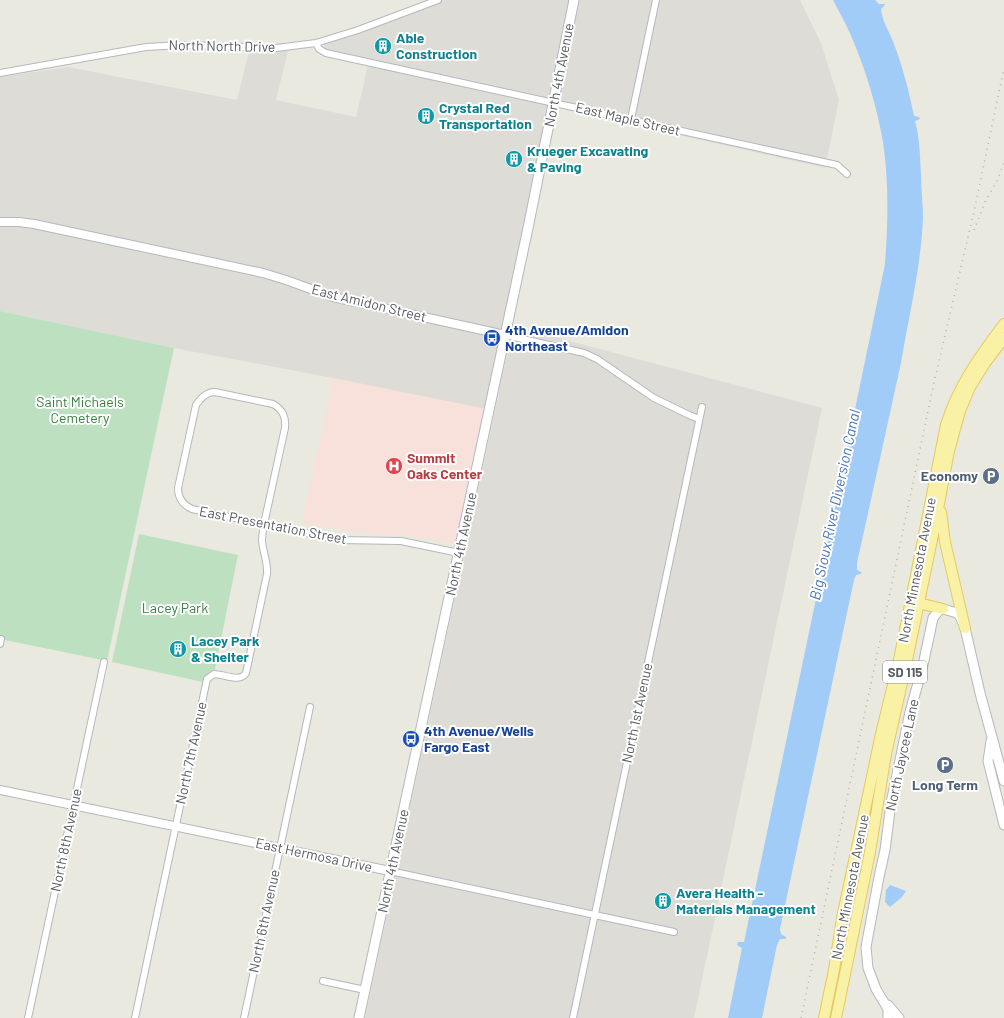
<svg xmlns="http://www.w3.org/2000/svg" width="1004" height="1018" font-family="Barlow,sans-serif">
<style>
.industrial{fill:#dedcd7}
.medical{fill:#f8e0db}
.green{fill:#bde1c0}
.water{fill:#a2ccf8}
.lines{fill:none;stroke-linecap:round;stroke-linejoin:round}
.minor-casing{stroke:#b5b7bc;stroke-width:8}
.tertiary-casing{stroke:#b5b7bc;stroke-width:10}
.secondary-casing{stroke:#b5b8be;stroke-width:11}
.primary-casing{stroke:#e6c95d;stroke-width:12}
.minor{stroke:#fff;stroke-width:6}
.tertiary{stroke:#fff;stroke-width:8}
.secondary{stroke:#fff;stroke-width:9}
.primary{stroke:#f9f1a6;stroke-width:10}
.rail{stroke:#b0b1b1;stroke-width:1.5;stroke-dasharray:1 5;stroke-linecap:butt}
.labels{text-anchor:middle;stroke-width:4;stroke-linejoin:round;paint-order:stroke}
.shield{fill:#fff;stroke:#8a8c90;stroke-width:1}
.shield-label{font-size:13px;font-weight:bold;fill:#585b60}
.culture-label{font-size:14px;font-weight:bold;fill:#0d838f;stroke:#fff;text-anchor:start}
.street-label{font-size:14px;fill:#585b60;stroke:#fff}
.transit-label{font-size:14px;font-weight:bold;fill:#164399;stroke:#fff;text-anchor:start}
.park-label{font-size:14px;fill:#397e41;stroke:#fff}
.health-label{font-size:14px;font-weight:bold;fill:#be3a42;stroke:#fff;text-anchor:start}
.service-label{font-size:14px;font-weight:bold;fill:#4e5e75;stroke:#fff;text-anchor:end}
.water-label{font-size:15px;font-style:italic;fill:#4777b9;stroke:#fff}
</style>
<rect width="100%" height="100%" fill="#eae9df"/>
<!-- industrial -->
<path class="industrial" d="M444 0H572L551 99 326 50 323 43 392 21Z
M579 0H800L821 43 839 100 825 168 556 107Z
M249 51H288L276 100 356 117 368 65 550 105 486 409 333 378 174 348 0 311V77L68 67 237 100Z
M513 326 822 408 694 1018H365Z"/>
<!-- medical -->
<path class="medical" d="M333 378 486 409 457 544 404 535H378L302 524Z"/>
<!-- green -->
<path class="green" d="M0 311 174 348 107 661 0 639Z
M139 534 238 555 214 674 207 683 112 662Z"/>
<!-- water -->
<path class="water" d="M833 0H875L879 4H885V5L881 9C882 21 890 33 894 44 903 68 909 91 914 116L919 117 920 119 915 121C920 139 920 157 921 175 921 189 923 204 923 218 921 267 909 315 901 363L857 563V570L861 572V574L856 575 854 580 780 929 781 934 786 937V939H780L777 945 762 1018H728L742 948 737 945 738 942H744L812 618 885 264C888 224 889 182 883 142 877 107 866 71 852 38 847 25 839 12 833 0Z
M890 885 906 891 902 897 890 907 885 902 886 890Z"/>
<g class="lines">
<defs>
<path id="minor" d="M316 43 319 49 326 53 837 165 847 174
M0 73 146 47 182 45 276 48 316 43 358 30 438 0
M631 119 656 0
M505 335 584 353 597 359 654 398 689 415 699 419
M0 644 1 639
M390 871 674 932
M323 981 365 990
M28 1018 104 662
M135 1018 207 679 214 674C224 674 240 683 246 673L267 574C268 562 263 553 262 541 262 535 263 530 264 524L285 428C286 417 283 410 273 404L215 392C206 392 201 398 196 405L178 488C178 498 183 505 192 509L339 540 401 541 459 553
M244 1018 310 707
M573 1018 702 407"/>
<path id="tertiary" d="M0 222H19L34 224 263 273 286 280 333 297 505 335
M0 790 390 871"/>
<path id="secondary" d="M991 741 988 761 1004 825
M888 1005 899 1018
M359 1018 528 228 574 0
M888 1018V1009L876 989 868 968 866 947 879 877 885 850 891 803 910 712 923 665 933 618 940 609H943L957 613 960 616 965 628 980 693 1004 781"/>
<path id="primary" d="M941 512 945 542 965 628
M914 602 943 609
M824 1018 834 970 842 918 881 734 899 660 946 425C958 386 980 356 1004 324
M836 1018 870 852 886 754 906 665 933 535 949 451 960 411 970 387 985 363 1004 338"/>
</defs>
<!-- minor casing -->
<use href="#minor" class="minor-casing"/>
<!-- tertiary casing -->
<use href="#tertiary" class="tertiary-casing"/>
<!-- secondary casing -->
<use href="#secondary" class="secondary-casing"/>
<!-- primary casing -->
<use href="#primary" class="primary-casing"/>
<!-- minor -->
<use href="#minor" class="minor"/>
<!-- tertiary -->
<use href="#tertiary" class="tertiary"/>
<!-- secondary -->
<use href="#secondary" class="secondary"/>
<!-- primary -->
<use href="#primary" class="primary"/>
<!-- rail -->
<path class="rail" d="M974 230 985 202 997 181 1004 163
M801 1018 933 387 975 207 1004 68"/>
</g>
<!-- icons -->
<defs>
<symbol id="building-disc" viewBox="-11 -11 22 22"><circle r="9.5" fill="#0f9aa8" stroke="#fff"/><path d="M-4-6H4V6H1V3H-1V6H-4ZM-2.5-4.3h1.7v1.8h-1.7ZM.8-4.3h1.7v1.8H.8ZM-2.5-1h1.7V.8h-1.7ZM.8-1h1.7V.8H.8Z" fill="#fff"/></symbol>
<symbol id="bus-disc" viewBox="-11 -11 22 22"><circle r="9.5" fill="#1a4fb4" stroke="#fff"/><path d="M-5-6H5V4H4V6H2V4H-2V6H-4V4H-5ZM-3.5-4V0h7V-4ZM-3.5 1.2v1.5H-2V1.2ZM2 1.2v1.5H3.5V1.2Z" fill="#fff"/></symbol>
<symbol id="hospital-disc" viewBox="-11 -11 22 22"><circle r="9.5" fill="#e0444e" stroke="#fff"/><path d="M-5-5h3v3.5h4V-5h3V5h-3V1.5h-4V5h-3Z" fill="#fff"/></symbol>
<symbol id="parking-disc" viewBox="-11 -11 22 22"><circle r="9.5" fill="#5c6f8a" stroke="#fff"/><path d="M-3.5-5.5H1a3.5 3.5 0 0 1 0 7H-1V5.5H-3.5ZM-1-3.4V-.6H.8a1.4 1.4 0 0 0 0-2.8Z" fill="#fff"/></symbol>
</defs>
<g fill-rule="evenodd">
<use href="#building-disc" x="373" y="36" width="20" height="20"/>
<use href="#building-disc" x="416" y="106" width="20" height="20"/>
<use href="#building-disc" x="504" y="149" width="20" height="20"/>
<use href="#bus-disc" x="482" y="328" width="20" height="20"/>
<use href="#hospital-disc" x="384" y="456" width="20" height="20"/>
<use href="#parking-disc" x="981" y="466" width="20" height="20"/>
<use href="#building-disc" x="168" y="639" width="20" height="20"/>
<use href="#bus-disc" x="401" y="729" width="20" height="20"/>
<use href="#parking-disc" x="935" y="755" width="20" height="20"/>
<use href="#building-disc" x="653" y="891" width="20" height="20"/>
</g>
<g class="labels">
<!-- shield labels -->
<rect class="shield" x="883" y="661" width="44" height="22" rx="3"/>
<g class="shield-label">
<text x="905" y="677">SD 115</text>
</g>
<!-- culture labels -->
<g class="culture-label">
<text x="396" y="43">Able<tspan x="396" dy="16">Construction</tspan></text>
<text x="439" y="113">Crystal Red<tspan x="439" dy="16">Transportation</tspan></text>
<text x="527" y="156">Krueger Excavating<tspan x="527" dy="16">&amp; Paving</tspan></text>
<text x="191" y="646">Lacey Park<tspan x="191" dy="16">&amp; Shelter</tspan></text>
<text x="676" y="898">Avera Health -<tspan x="676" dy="16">Materials Management</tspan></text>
</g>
<!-- street labels -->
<g class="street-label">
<text transform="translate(222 46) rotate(1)" y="5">North North Drive</text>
<text transform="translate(559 75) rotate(-79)" y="5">North 4th Avenue</text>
<text transform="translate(628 119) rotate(13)" y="5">East Maple Street</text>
<text transform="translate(369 303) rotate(14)" y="5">East Amidon Street</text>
<text transform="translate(273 525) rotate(11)" y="5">East Presentation Street</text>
<text transform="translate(461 544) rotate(-78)" y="5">North 4th Avenue</text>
<text transform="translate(917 570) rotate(-79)" y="5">North Minnesota Avenue</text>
<text transform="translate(637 713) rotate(-78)" y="5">North 1st Avenue</text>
<text transform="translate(191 753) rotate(-78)" y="5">North 7th Avenue</text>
<text transform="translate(902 755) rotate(-78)" y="5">North Jaycee Lane</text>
<text transform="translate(66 840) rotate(-78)" y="5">North 8th Avenue</text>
<text transform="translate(314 855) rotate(12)" y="5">East Hermosa Drive</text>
<text transform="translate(393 861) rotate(-78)" y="5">North 4th Avenue</text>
<text transform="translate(850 887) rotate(-79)" y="5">North Minnesota Avenue</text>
<text transform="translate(264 921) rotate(-78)" y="5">North 6th Avenue</text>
</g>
<!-- transit labels -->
<g class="transit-label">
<text x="505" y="335">4th Avenue/Amidon<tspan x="505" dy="16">Northeast</tspan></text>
<text x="424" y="736">4th Avenue/Wells<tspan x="424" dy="16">Fargo East</tspan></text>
</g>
<!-- park labels -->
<g class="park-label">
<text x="80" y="407">Saint Michaels<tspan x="80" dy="16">Cemetery</tspan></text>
<text x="175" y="613">Lacey Park</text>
</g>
<!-- health labels -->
<g class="health-label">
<text x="407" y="463">Summit<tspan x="407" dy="16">Oaks Center</tspan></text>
</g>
<!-- service labels -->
<g class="service-label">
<text x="978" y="481">Economy</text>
<text x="945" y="790" text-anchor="middle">Long Term</text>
</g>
<!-- water labels -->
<g class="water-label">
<text transform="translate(835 505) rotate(-78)" y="5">Big Sioux River Diversion Canal</text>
</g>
</g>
</svg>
